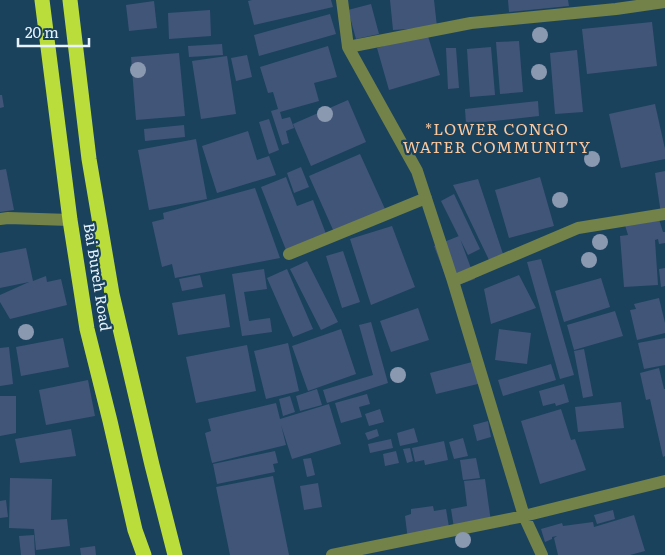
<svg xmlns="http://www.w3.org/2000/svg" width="665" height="555" font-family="Literata,serif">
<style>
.building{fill:#415579}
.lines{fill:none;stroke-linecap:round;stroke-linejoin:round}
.minor{stroke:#738249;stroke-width:12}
.highway{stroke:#bbdd3b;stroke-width:15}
.tree{fill:#8a98b0}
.labels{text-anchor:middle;stroke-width:4.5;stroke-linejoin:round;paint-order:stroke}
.street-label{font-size:15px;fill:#e6f3fd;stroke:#1a425d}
.neighbourhood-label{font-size:16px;letter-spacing:1px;fill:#fbc89e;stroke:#1a425d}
</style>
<rect width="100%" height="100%" fill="#1a425d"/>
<!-- building -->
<path class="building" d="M252 0H331L333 7 254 25 248 1Z
M390 0H434L437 27 393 30Z
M508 0H568L569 6 509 12Z
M154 1 157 28 129 31 126 5Z
M371 4 379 34 356 39 348 10Z
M210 10 211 36 169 39 168 13Z
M330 14 336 34 259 56 254 35Z
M652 22 657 66 587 74 582 29Z
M427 33 440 75 389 90 377 48Z
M519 41 523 92 500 94 496 42Z
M222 44 223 55 189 57 188 46Z
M328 46 337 77 314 83 319 101 280 112 282 119 290 117 294 128 286 131 289 143 282 145 271 111 278 109 273 92 268 93 260 67Z
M491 47 495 95 470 97 467 49Z
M446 48H456L459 88 448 89Z
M577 50 583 112 555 114 550 53Z
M179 53 185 116 136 120 131 57Z
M247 55 252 77 236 81 231 58Z
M227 56 236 114 201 119 192 61Z
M0 95H2L4 107 0 108Z
M348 100 366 142 311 166 293 124Z
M538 101 539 116 466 124 465 109Z
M655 104 665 149V159L621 168 609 114Z
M269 119 279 150 269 154 259 122Z
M184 125 185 137 145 141 144 129Z
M248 131 257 160 269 156 276 175 217 193 202 146Z
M196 139 207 199 149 210 138 150Z
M360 154 385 209 334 232 309 176Z
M301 167 309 187 294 193 287 173Z
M6 169 14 210 0 212V170Z
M665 171V213L661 214 655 173Z
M286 177 297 206 313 200 328 239 288 255 261 187Z
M540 177 554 226 509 238 495 190Z
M478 179 503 254 489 260 453 185Z
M255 188 280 258 175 278 172 264 162 267 152 222 164 219 163 213Z
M454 194 480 249 468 255 441 201Z
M658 216 663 232H665V243L659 244 658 239 655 240 658 285 624 287 620 236 628 235 625 225Z
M392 226 415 287 371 305 350 239Z
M459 236 475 279 450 288 434 246Z
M26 248 33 281 46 276 47 282 61 279 67 305 10 319 0 302V295L29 282 0 288V253Z
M343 251 360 302 342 308 326 256Z
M541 259 574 375 560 379 527 262Z
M307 261 338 322 321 330 290 269Z
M665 268V286L661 287 659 269Z
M264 269 267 289 244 292 249 321 270 318 272 332 242 336 232 274Z
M287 269 313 329 293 337 267 278Z
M200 275 203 287 182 291 179 279Z
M519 275 536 308 491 324 484 289Z
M601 278 610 307 564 322 555 291Z
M225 294 230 327 178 335 172 303Z
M659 298 665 323V333L637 340 630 310 636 309 634 304Z
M418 308 429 340 391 352 380 321Z
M615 311 623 336 574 350 567 325Z
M371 322 388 383 327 403 323 390 373 375 359 325Z
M341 329 356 374 308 391 292 346Z
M499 329 531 333 527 364 495 360Z
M63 338 69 367 21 376 16 347Z
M665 338V365L644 369 638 343Z
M288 343 299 391 266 399 254 351Z
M247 345 256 391 196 403 186 357Z
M9 347 13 384 0 386V348Z
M584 349 593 396 583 398 574 351Z
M476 361 482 383 436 394 430 373Z
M551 364 556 380 503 396 498 380Z
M659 368 664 389H665V456L663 457 650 399 646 400 640 373Z
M88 380 95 416 46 425 39 390Z
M564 384 569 402 556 406 555 403 543 406 539 391Z
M317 389 322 405 300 411 296 396Z
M367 394 370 404 359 407 362 417 341 423 335 403Z
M0 396H16V433L0 436Z
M290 396 295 412 283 416 279 399Z
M621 402 624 428 578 432 575 407Z
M276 403 280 419 329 404 341 444 292 459 281 425 286 445 212 463 205 433 211 431 208 419Z
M380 409 384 422 369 426 365 414Z
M561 409 571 440 575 439 586 470 540 484 521 421Z
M488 421 491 437 477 441 473 425Z
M414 428 418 442 400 446 397 433Z
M71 429 76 456 20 463 15 439Z
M377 429 379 436 368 440 365 433Z
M463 438 468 456 454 459 449 442Z
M391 439 393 448 370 453 368 444Z
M444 441 448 460 425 465 424 460 415 462 412 448Z
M410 448 413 461 407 463 403 449Z
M275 451 278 463 273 464 275 472 217 484 213 464Z
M396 451 399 463 385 466 383 454Z
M311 458 315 475 307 477 303 459Z
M476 458 480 478 463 480 460 460Z
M273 476 289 555H230L216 487Z
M10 478 52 479 51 520 67 519 70 546 36 550 34 529 9 528Z
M485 479 491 522 454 528 451 509 467 506 464 481Z
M318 483 322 507 304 510 300 486Z
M6 500 8 517 0 518V501Z
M433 506 434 511 446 509 450 533 408 540 405 516 411 514V509Z
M613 510 615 519 597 524 594 515Z
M634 515 645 551 630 555H558L554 538 557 536 552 537V539L545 542 541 529 562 523 563 526 593 522 594 527Z
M34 535 35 555H21L19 536Z
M95 546 96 555H81L80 548Z"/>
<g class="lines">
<!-- minor -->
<path class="minor" d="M342 0 348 47 417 171 453 281 524 516 542 555
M348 47 471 23 616 9 665 2
M0 219 8 218 70 220
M289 254 426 198
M453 281 578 228 665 214
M332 555 524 516 665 481"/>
<!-- highway -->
<path class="highway" d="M42 0 70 220 87 329 110 421 135 530 144 555
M70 0 89 159 112 294 152 465 175 555"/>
</g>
<!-- trees -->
<g class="tree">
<circle cx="540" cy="35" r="8"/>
<circle cx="138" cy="70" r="8"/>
<circle cx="539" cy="72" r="8"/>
<circle cx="325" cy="114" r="8"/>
<circle cx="592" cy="159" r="8"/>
<circle cx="560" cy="200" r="8"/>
<circle cx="600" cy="242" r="8"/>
<circle cx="589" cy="260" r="8"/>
<circle cx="26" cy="332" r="8"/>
<circle cx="398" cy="375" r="8"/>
<circle cx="463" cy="540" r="8"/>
</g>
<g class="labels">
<!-- street labels -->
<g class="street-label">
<text transform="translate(97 277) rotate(81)" y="5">Bai Bureh Road</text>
</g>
<!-- neighbourhood labels -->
<g class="neighbourhood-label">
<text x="497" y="135">*LOWER CONGO<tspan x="497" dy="18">WATER COMMUNITY</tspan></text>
</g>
</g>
<!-- scale -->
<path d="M18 38v8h71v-8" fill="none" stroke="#e6f3fd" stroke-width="2.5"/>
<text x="25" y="38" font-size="15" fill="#e6f3fd" stroke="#1a425d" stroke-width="4" paint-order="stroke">20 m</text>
</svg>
